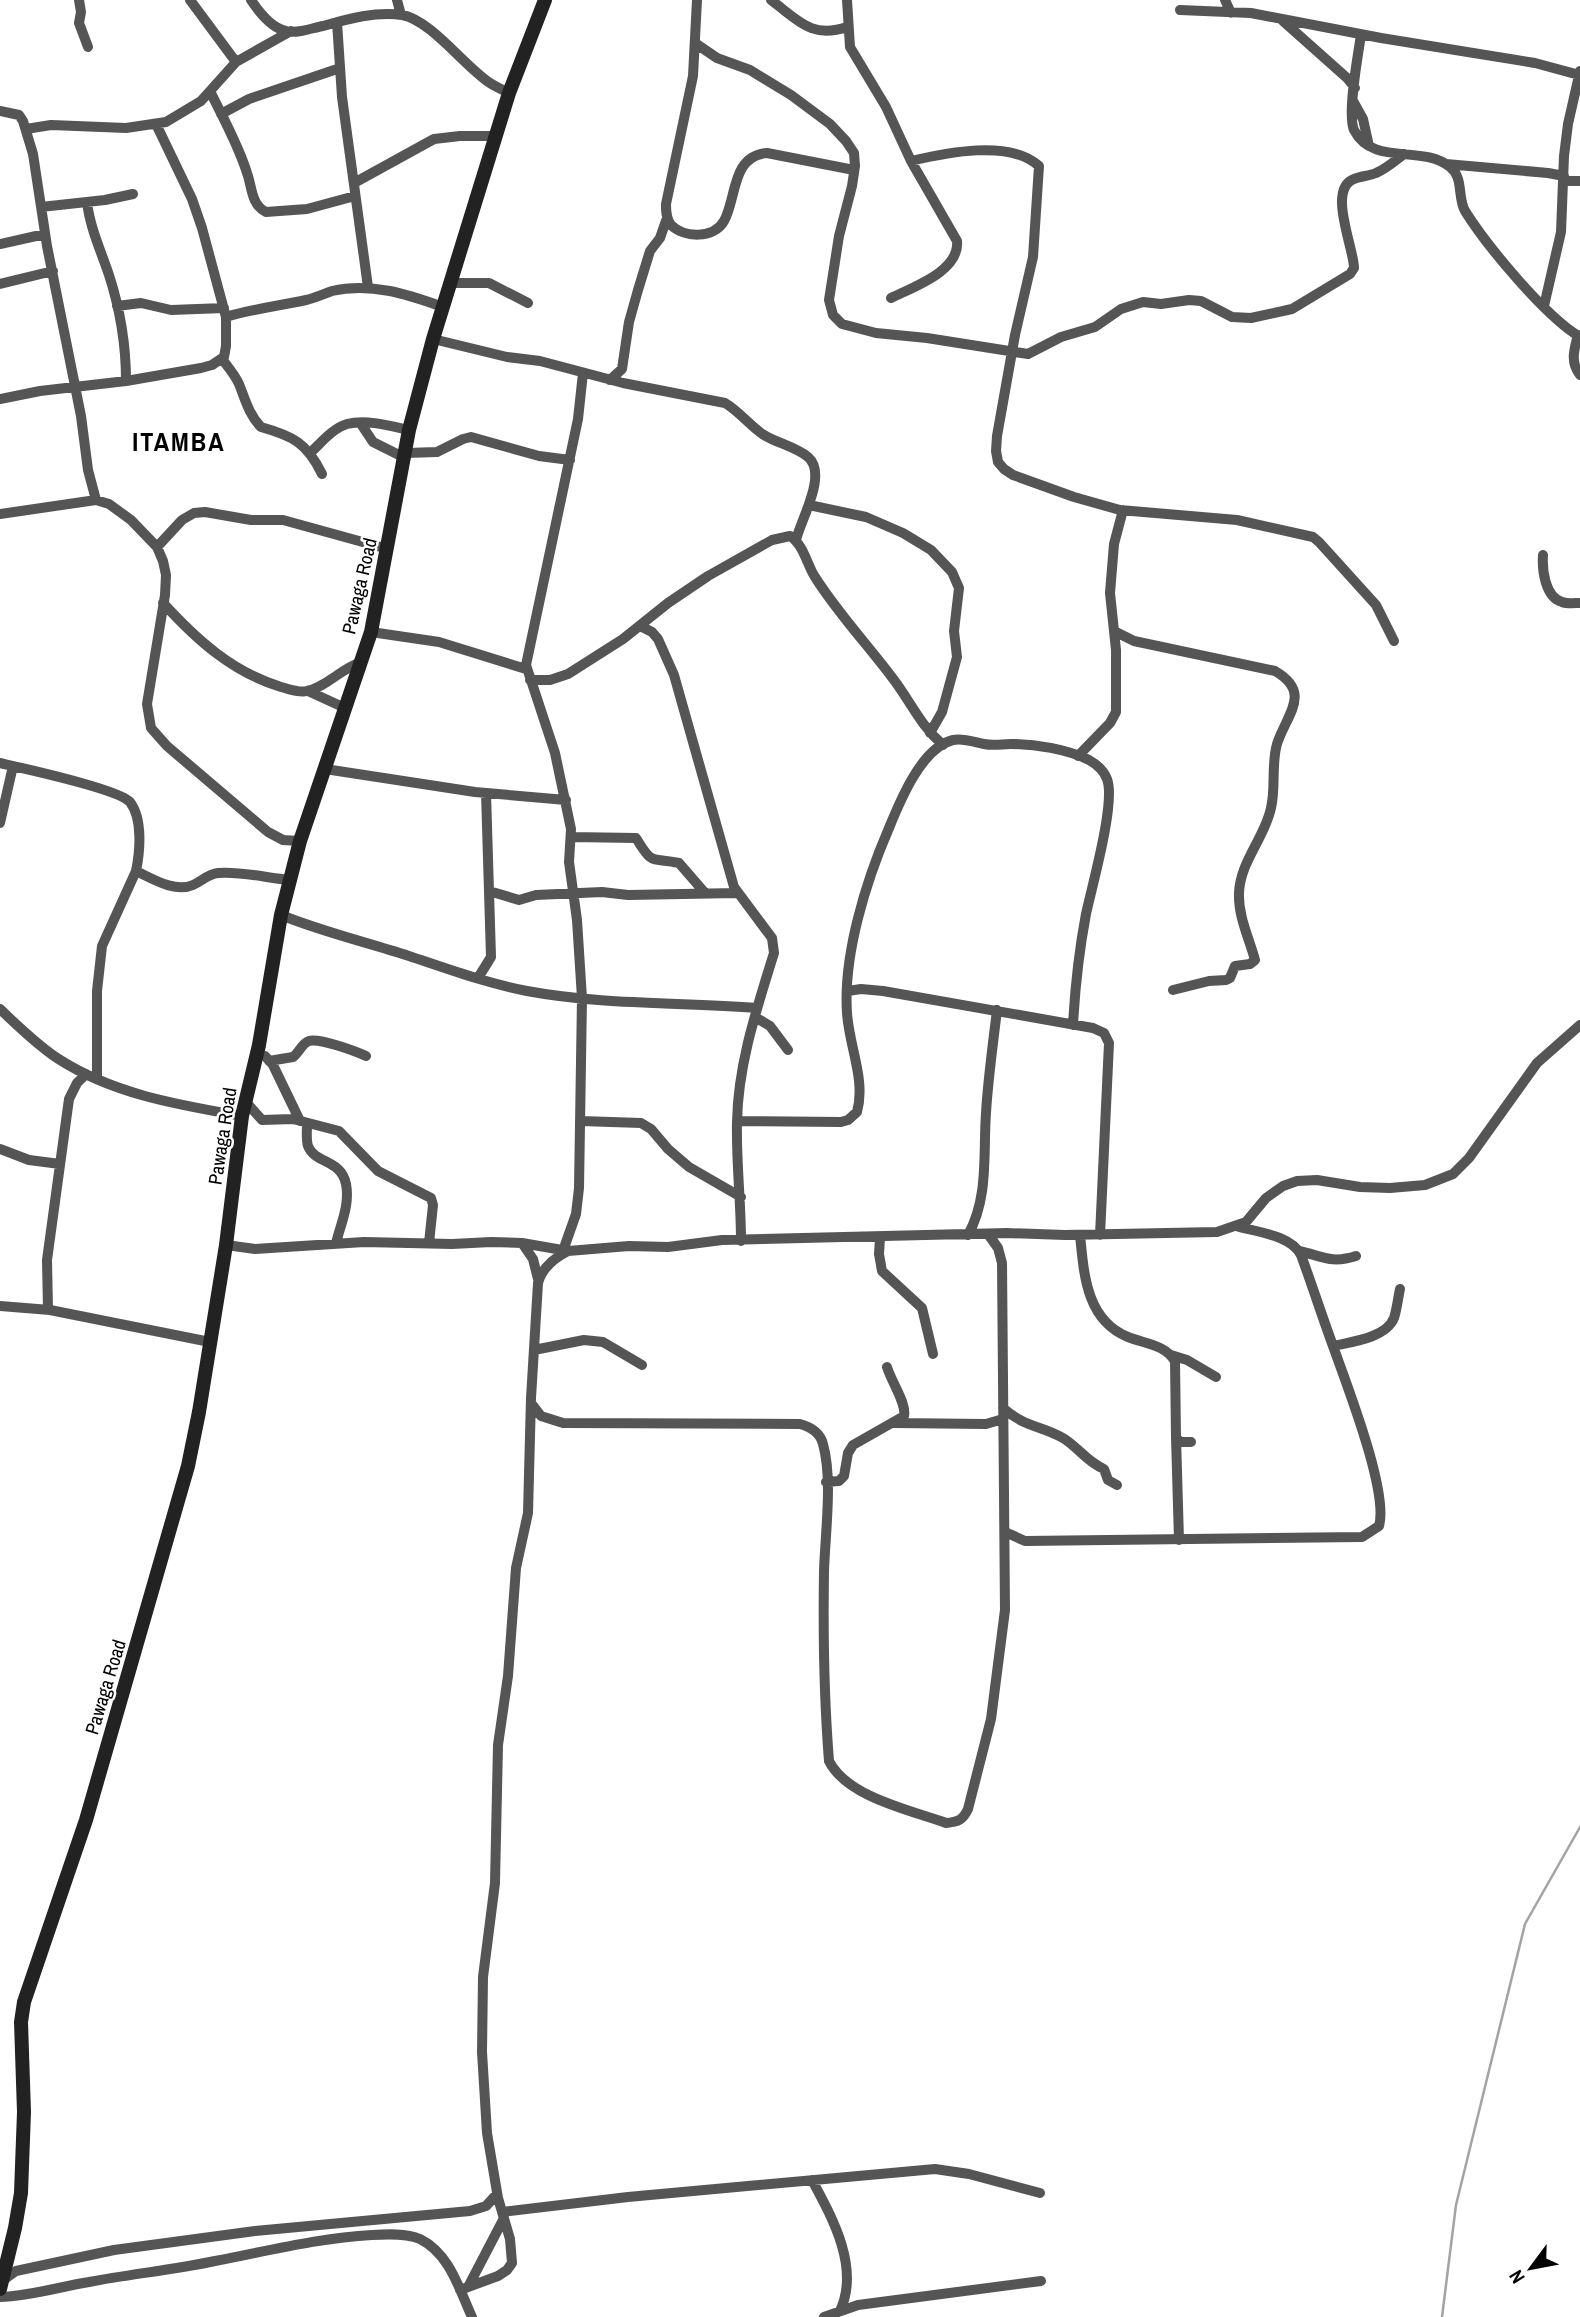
<svg xmlns="http://www.w3.org/2000/svg" width="1580" height="2317" font-family="'Archivo Narrow',sans-serif">
<style>
.lines{fill:none;stroke-linecap:round;stroke-linejoin:round}
.stream{stroke:#a3a3a3;stroke-width:2.5}
.minor{stroke:#555;stroke-width:10}
.secondary{stroke:#222;stroke-width:14}
.labels{text-anchor:middle;stroke-width:5;stroke-linejoin:round;paint-order:stroke}
.street-label{font-size:19px;fill:#000;stroke:#fff}
.district-label{font-size:26px;font-weight:bold;letter-spacing:2px;fill:#000;stroke:#fff}
</style>
<rect width="100%" height="100%" fill="#fff"/>
<g class="lines">
<!-- stream -->
<path class="stream" d="M1442 2317 1456 2205 1525 1924 1580 1827"/>
<!-- minor -->
<path class="minor" d="M79 0 81 12 79 23 88 47
M190 0 236 62
M251 0C259 12 271 28 286 31 298 34 312 28 323 26 348 19 376 11 402 15 431 20 465 67 490 83 496 87 503 90 509 93
M397 0 401 15
M697 0 693 76 666 204C666 211 666 219 671 225 684 238 714 239 724 221 737 198 731 156 767 153L854 170
M771 0C798 20 811 39 847 27
M847 0 850 47 886 107 911 161 957 241C960 271 913 287 891 298
M1225 0 1231 13
M1180 10 1251 13 1381 38 1535 63 1579 75
M1283 21 1347 78 1355 88
M337 22 342 97 368 287
M1361 35C1358 55 1347 114 1354 130 1373 167 1422 144 1450 167 1464 178 1457 196 1465 211 1487 246 1545 316 1580 337
M695 43 717 58 750 70 791 95 830 124 846 141 854 153 855 166 852 186 839 236 829 300 833 315 842 324 876 333 927 338 1028 354 1061 337 1095 327 1121 309 1143 302 1161 304 1189 300 1201 301 1232 317 1251 318 1292 309 1350 274 1354 268C1354 248 1327 189 1354 179 1361 176 1369 176 1376 173 1386 169 1395 161 1404 154
M210 91C223 118 238 144 247 173 252 186 251 205 266 212L307 209 355 196
M1353 101 1363 119 1369 146
M0 111 19 115 23 121 33 154 47 246 81 416 88 470 96 500
M221 114 249 99 340 68
M26 129 51 125 126 128 166 122 201 101 236 62 291 31
M911 161C945 153 1010 139 1039 166L1033 257 1015 335 997 436 996 451 998 462 1004 469 1013 475 1074 497 1120 510 1237 520 1313 537 1319 542 1376 605 1394 641
M1446 164 1548 173 1564 176
M1564 181H1580
M354 183 434 139 460 136H496
M87 202C90 228 101 251 109 275 120 309 126 345 126 381
M41 207 105 200 133 194
M0 244 45 234
M450 283H489L528 303
M0 284 53 271
M117 306 141 303 171 310 224 308
M1544 306 1561 232 1564 156 1568 124 1580 71
M226 317C252 309 279 306 306 300 315 298 323 294 332 291 370 282 407 294 443 307
M1578 335C1574 350 1570 362 1580 375
M433 339 507 357 540 361 623 383 725 403C740 412 750 426 764 435 777 443 796 447 808 457 828 474 801 519 796 540
M222 359C228 367 235 375 239 384 245 399 249 415 261 427 293 436 307 443 322 474
M610 380 622 369 629 322 638 290 650 251 660 238 667 218
M0 399 40 391 126 381 201 368 212 365 224 357 226 346V317L202 228 192 199 156 124
M361 424 373 442 405 458
M311 452C321 443 333 428 347 424 366 419 391 426 409 430
M406 453 437 452 463 439 471 437 539 456 570 460
M809 505 866 517 903 533 931 550 952 572 959 588 954 631 957 657 942 712 930 733
M0 514 96 500 109 504 131 520 157 547 163 561 166 575 165 595 147 704 151 728 167 746 268 832 283 840 300 841
M157 547 182 520 194 513 205 512 251 520H283L388 549
M1543 555C1542 570 1545 597 1562 602 1567 604 1575 603 1580 603
M163 603C197 640 232 672 281 687 289 689 299 693 307 691 326 687 341 669 359 663
M640 626 652 632 658 639 674 675 734 887 772 938 774 953C757 1008 738 1064 737 1122 736 1161 741 1201 741 1241
M1114 631 1134 641 1275 671C1313 693 1286 715 1277 744 1271 765 1276 787 1271 808 1265 837 1240 862 1239 893 1238 916 1249 938 1255 960L1250 964 1235 966 1230 978 1226 980 1209 981 1173 990
M371 632 439 642 526 669
M530 680H550L568 674 623 639 668 603 708 576 772 540 790 536C804 545 807 565 815 577 837 612 866 643 891 676 910 700 919 724 943 745
M308 691 345 708
M1078 756 1110 723 1116 712V650L1110 593 1114 544 1123 510
M0 763C22 768 119 789 130 802 143 819 140 852 136 871L102 946 97 991V1078
M325 769 475 792 566 800
M0 823 13 766
M571 837 636 838C653 866 650 857 679 863L705 893
M136 871C153 879 175 893 193 885 202 881 208 874 218 873 241 871 267 878 290 880
M489 891 519 900 536 895 602 892 628 895 737 893
M281 915C323 932 366 942 409 956 448 969 486 983 527 991 602 1005 680 1002 757 1008
M478 978 491 957 486 793
M848 991 861 989 883 991 1093 1028 1104 1033 1109 1043 1100 1235
M0 1009C18 1026 36 1044 57 1058 112 1094 179 1105 242 1116
M755 1017 770 1026 788 1050
M265 1056 273 1065 300 1121
M269 1061 293 1057C299 1053 302 1043 309 1041 320 1038 355 1051 366 1056
M245 1101 262 1120 293 1119 339 1131 378 1171 431 1198 433 1205 429 1243
M581 1121 641 1123 651 1129 668 1149 689 1167 741 1197
M737 1121 841 1122 848 1120 857 1112C866 1080 849 1046 847 1013 843 955 866 881 889 828 900 801 922 747 953 740 963 738 974 742 984 744 994 746 1002 744 1011 744 1035 744 1067 749 1089 760 1096 764 1104 771 1107 779 1116 802 1092 886 1086 914 1079 951 1075 988 1073 1025
M307 1124C307 1131 306 1140 308 1146 315 1164 341 1159 346 1184 350 1205 341 1223 336 1243
M0 1149 29 1160 60 1164
M968 1235C989 1197 983 1154 986 1113 988 1079 993 1044 997 1010
M1080 1235C1084 1274 1086 1320 1128 1337 1145 1344 1164 1344 1175 1361L1176 1437 1180 1442H1191
M880 1238 879 1254 882 1271 922 1308 933 1354
M522 1243 533 1259 538 1279
M226 1245 255 1249 364 1242 452 1244 491 1242 522 1243 568 1251 629 1246 668 1247 722 1240 1007 1233 1065 1235 1217 1232 1246 1222 1266 1198 1283 1186 1297 1181 1317 1180 1360 1187 1390 1188 1425 1185 1453 1174 1469 1158 1537 1063 1580 1025
M564 1248 576 1214 579 1188 582 998 577 920 569 862 571 829 555 753 526 665 578 419 583 373
M1299 1251C1322 1256 1331 1264 1356 1256
M0 1306 50 1310 210 1342
M48 1309 47 1260 69 1099 77 1083 86 1074
M1333 1346C1351 1342 1386 1338 1394 1318 1397 1309 1398 1298 1400 1289
M534 1350 584 1340 603 1342 642 1365
M1171 1355 1187 1360 1216 1377
M531 1403 541 1416 563 1423 800 1424C811 1427 820 1432 823 1444 833 1480 825 1534 824 1572 823 1635 824 1698 829 1761 847 1797 910 1810 946 1823 958 1822 963 1820 968 1809L991 1719 1005 1610 1002 1263 998 1248 988 1234
M1003 1408C1026 1428 1040 1425 1063 1438 1078 1447 1087 1462 1104 1469L1108 1480 1117 1485
M894 1423 986 1424 1003 1419
M1176 1437 1179 1540
M826 1482 839 1481 844 1476 848 1453 853 1445 904 1416C907 1404 891 1381 887 1367
M1005 1532 1025 1541 1362 1537 1379 1526C1389 1492 1346 1383 1333 1346 1322 1316 1312 1285 1301 1255 1291 1235 1256 1232 1236 1226
M812 2180C833 2219 860 2268 840 2311
M502 2212 628 2197 935 2169 969 2174 1040 2193
M2 2281 16 2271 114 2250 255 2231 470 2211 486 2206 497 2194
M468 2287 504 2218
M460 2290 498 2276 507 2270 512 2263 510 2239 498 2198 487 2133 482 2052 483 1977 495 1883 498 1745 508 1676 516 1568 528 1513 531 1398 538 1283C542 1268 554 1258 568 1251
M0 2297C30 2296 59 2287 89 2282 131 2274 173 2270 215 2261 268 2251 318 2238 372 2235 387 2234 406 2233 420 2239 450 2254 459 2289 472 2317
M824 2317 858 2305 1041 2281"/>
<!-- secondary -->
<path class="secondary" d="M0 2289 15 2228 21 2193 24 2112 21 2022 24 2002 86 1820 188 1466 199 1412 226 1245 242 1116 259 1045 281 915 290 880 300 841 371 632 409 430 433 339 509 93 545 0"/>
</g>
<g class="labels">
<!-- street labels -->
<g class="street-label">
<text transform="translate(359 586) rotate(-77)" y="7">Pawaga Road</text>
<text transform="translate(222 1136) rotate(-81)" y="7">Pawaga Road</text>
<text transform="translate(105 1687) rotate(-73)" y="7">Pawaga Road</text>
</g>
<!-- district labels -->
<g class="district-label">
<text x="179" y="451">ITAMBA</text>
</g>
</g>
<!-- north arrow -->
<g transform="translate(1531 2268) rotate(238)" stroke="#ffffff" stroke-width="5" paint-order="stroke">
<path d="M0-5L12 26L0 18L-12 26Z" fill="#000000"/>
<text y="-10" font-size="19" font-weight="bold" text-anchor="middle" fill="#000000">N</text>
</g>
</svg>
